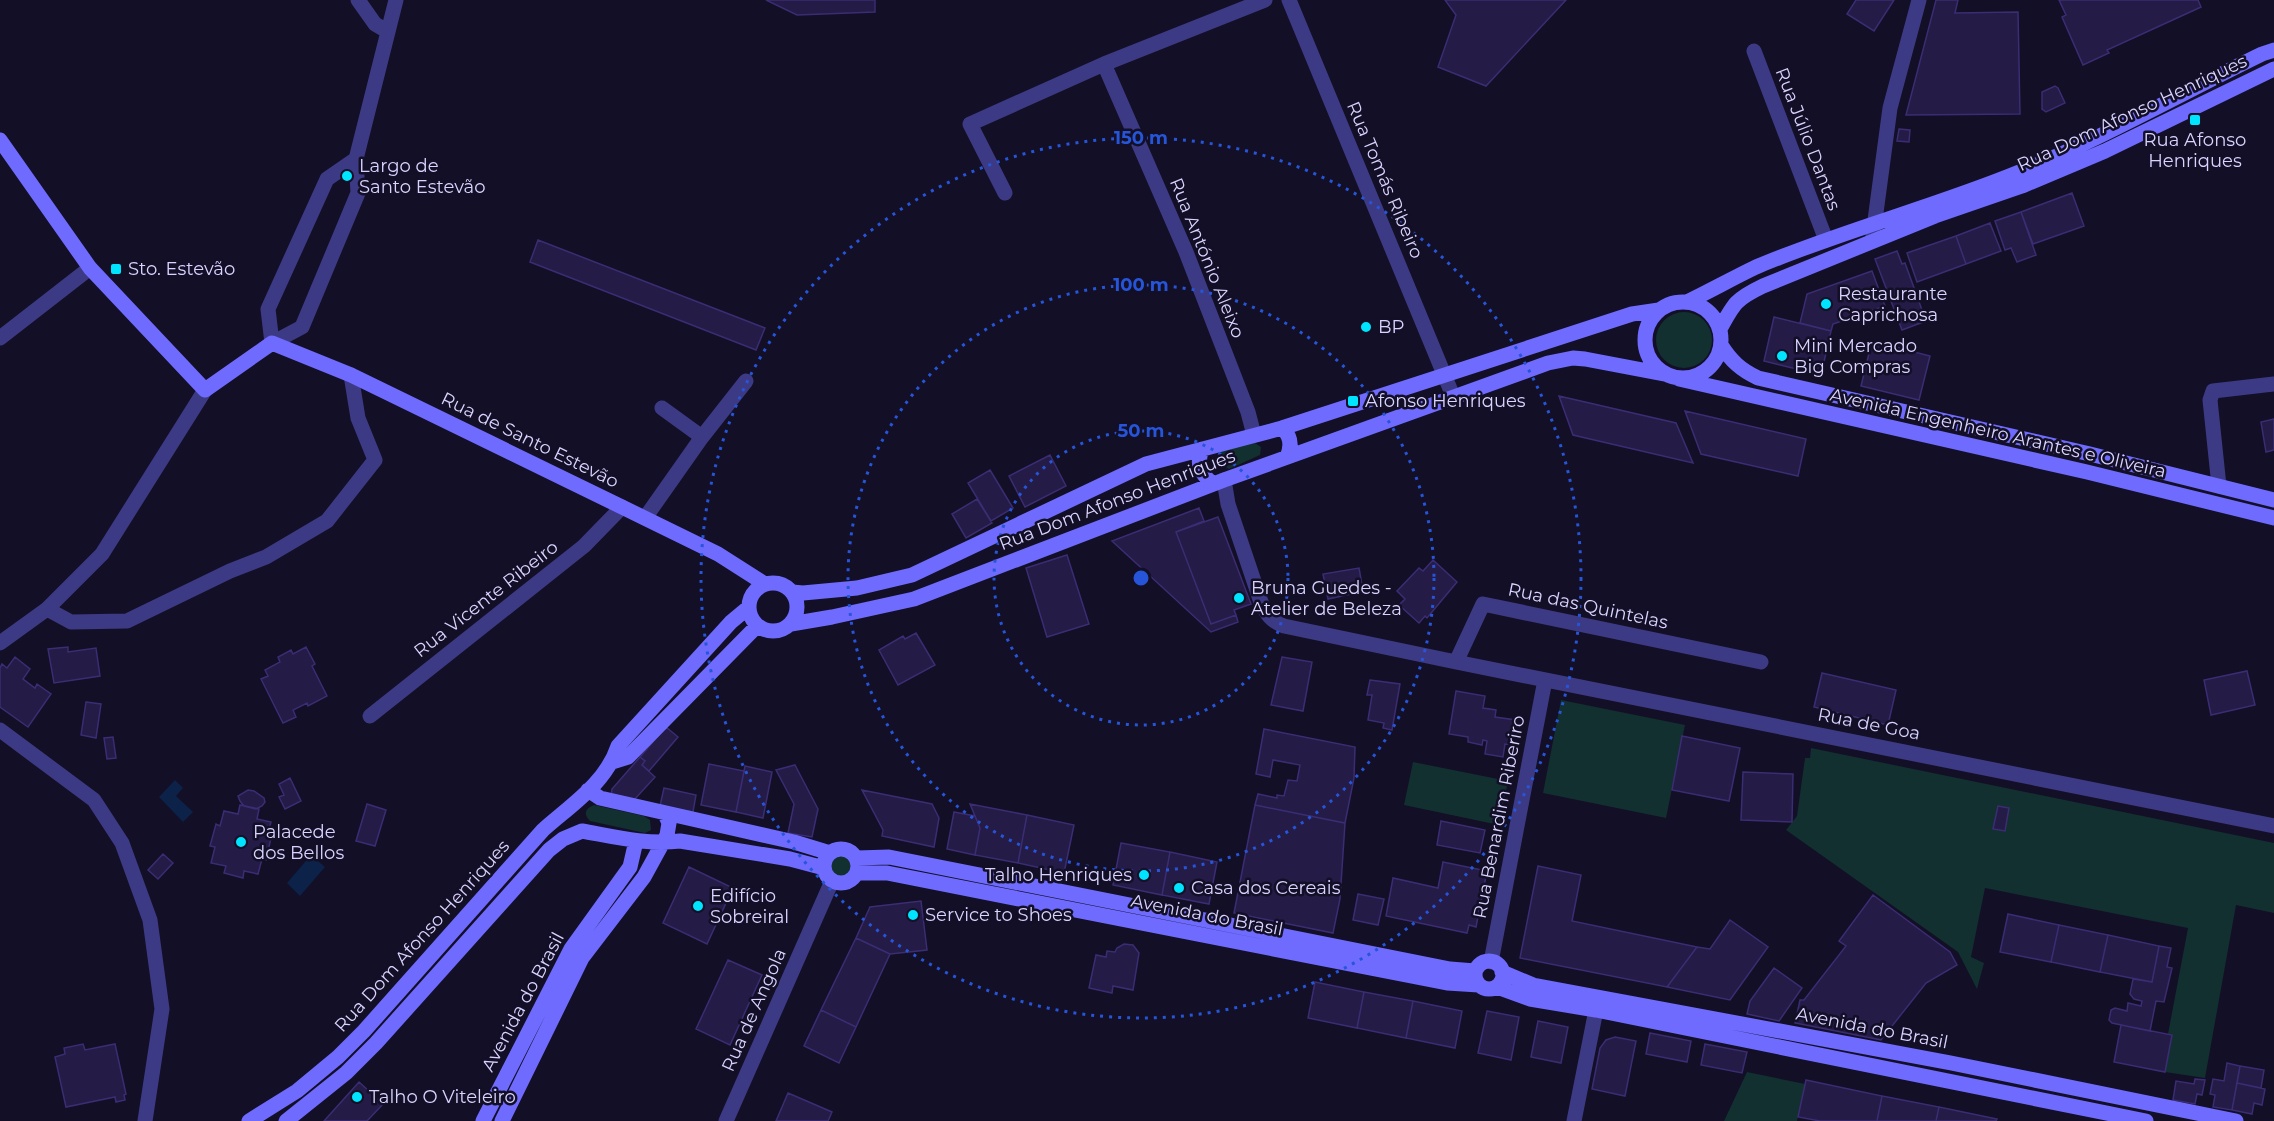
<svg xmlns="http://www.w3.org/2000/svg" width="2274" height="1121" font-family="Montserrat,sans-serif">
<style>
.green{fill:#12302f}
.water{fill:#0c2248}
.building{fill:#241b47;stroke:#3b2d73;stroke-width:1.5}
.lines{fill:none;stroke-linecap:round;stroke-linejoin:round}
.street{stroke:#3d3a85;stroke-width:15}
.secondary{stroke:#6f6bff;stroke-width:15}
.ring{fill:none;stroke:#2655da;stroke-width:3;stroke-dasharray:3 6}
.poi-dot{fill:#00e5ff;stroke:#130f26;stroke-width:2}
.labels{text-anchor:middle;stroke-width:5;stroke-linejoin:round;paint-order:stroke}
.street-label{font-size:18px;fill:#d9d4ff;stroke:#130f26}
.poi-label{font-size:18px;fill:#d9d4ff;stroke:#130f26;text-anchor:start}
.centre{fill:#2655da;stroke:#130f26;stroke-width:3}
.ring-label{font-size:18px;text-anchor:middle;font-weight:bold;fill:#2655da;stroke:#130f26;stroke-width:5;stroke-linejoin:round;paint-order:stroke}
</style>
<rect width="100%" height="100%" fill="#130f26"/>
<!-- green -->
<path class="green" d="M1656 340a28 28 0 1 1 56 0a28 28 0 1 1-56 0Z
M1255 443 1261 447 1260 455 1229 469 1218 463V454L1223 449Z
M1561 700 1685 725 1666 818 1543 793Z
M1811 748 2274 843V913L2236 905 2205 1078 2165 1072 2172 1036 2168 1034 2188 928 1985 888 1971 957 1984 963 1977 989 1958 952 1786 830 1797 816 1805 758H1810Z
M1413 762 1508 781 1499 825 1404 805Z
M594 805 644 816 650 820 651 830 645 833 590 821C583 814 585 809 594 805Z
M830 866a11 11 0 1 1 22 0a11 11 0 1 1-22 0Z
M1747 1072 1805 1084 1797 1121H1724Z"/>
<!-- water -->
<path class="water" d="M175 780 183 788 176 796 193 812 183 822 159 797Z
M311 855 325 867 300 896 287 883Z"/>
<!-- building -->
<path class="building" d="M766 0H875V12L797 15Z
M1445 0H1566L1486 86 1438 67 1456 15Z
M1856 0H1894L1874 31 1847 14Z
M1936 0H1958L1955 13 2018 12 2020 114 1906 115Z
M2059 0H2198L2201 7 2107 50 2109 53 2083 65 2062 17 2066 15Z
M2055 86 2058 88 2065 103 2046 112 2042 109V92Z
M1899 129 1910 130 1909 142 1897 141Z
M2072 193 2084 226 2033 244 2021 212Z
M2021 212 2036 255 2017 262 2011 248 2005 250 1995 221Z
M1990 223 2001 251 1966 264 1956 236Z
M1956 236 1966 264 1917 282 1907 253Z
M538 240 765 328 756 350 530 262Z
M1897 251 1902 264 1905 263 1926 321 1902 330 1875 259Z
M1872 271 1885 306 1833 324 1831 331 1800 323 1807 294Z
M1774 317 1831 331 1821 375 1764 361Z
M1872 341 1930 356 1919 400 1861 386Z
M1559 396 1676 423 1693 463 1573 435Z
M1685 411 1806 439 1798 476 1701 454Z
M2274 419V450L2266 452 2261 422Z
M1050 455 1066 486 1025 507 1009 476Z
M990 470 1013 508 991 521 968 483Z
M977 499 992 523 966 538 952 514Z
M1199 508 1204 521 1176 532 1211 624 1236 615 1238 622 1211 632 1112 541Z
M1218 517 1251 604 1234 610 1236 615 1211 624 1176 532Z
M1067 555 1089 624 1047 637 1026 568Z
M1433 560 1457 582 1427 618 1425 616 1419 623 1399 605 1405 599 1397 591 1419 568 1423 571Z
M1359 568 1362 585 1351 587 1352 594 1328 599 1323 574Z
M916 633 935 665 898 685 879 650 903 636 905 639Z
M68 647V652L96 648 100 676 54 683 48 649Z
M306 647 315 664 312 666 327 696 308 706 307 703 293 710 296 717 283 723 261 679 268 676 265 670 280 662 278 657 291 650 293 654Z
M15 657 30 669 23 679 35 688 37 684 51 694 28 727 0 707V668L2 664 7 668Z
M1282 657 1312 662 1303 711 1271 705Z
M2247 671 2255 705 2211 715 2204 680Z
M1822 673 1896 690 1888 725 1814 707Z
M1370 680 1400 684 1392 730 1383 728 1384 723 1368 720 1372 695H1367Z
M1456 691 1485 696 1483 708 1496 710 1495 717 1516 720 1512 745 1505 744 1503 757 1485 754 1487 741 1483 740 1482 745 1468 742V737L1449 734Z
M86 702 101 704 96 738 81 735Z
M666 727 678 737 649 771 642 765 645 761 640 757Z
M1264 729 1355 747 1354 778 1345 823 1255 805 1258 794 1277 798V795L1284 796 1288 780 1297 781 1300 765 1273 760 1270 777 1256 774Z
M1682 736 1740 748 1729 801 1672 790Z
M113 737 116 758 107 759 104 738Z
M640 757 645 761 642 765 655 777 634 800 611 796 612 789Z
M709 764 744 771 736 812 701 805Z
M795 765 818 809 812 837 788 833 794 804 776 770Z
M745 766 772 772 763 818 736 812Z
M1743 772 1793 774 1792 822 1741 820Z
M290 778 301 801 285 809 279 797 284 795 279 784Z
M664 788 696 795 693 812 660 806Z
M248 790 254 791 264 798 265 802 262 806 256 809 244 806 240 801 238 796Z
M862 790 932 804 939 818 934 847 882 836 883 830Z
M367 804 386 810 375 846 356 841Z
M970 804 1027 815 1018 863 975 855 980 828Z
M240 805 259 809 257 819 271 822 267 837 271 838 266 860 262 859 258 874 244 871 243 878 224 873 226 866 211 863 215 847 210 846 216 824 220 826 224 811 238 814Z
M1255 805 1345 823 1340 899 1333 933 1234 913Z
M1998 806 2009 808 2005 831 1993 829Z
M954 812 975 816 980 828 975 855 947 849Z
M1027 815 1074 825 1064 873 1018 863Z
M1441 821 1485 830 1480 853 1437 845Z
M1121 843 1170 852 1162 895 1113 885Z
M1170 852 1217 862 1209 904 1162 895Z
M163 854 173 863 158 879 148 870Z
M1443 862 1487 871 1476 927 1469 925 1467 933 1386 916 1393 878 1438 888Z
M1538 866 1581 875 1572 921 1697 947 1667 987 1520 958Z
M689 867 733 888 707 944 663 923Z
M1358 894 1384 899 1378 925 1353 920Z
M1873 895 1950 952 1957 965 1926 983 1881 1040 1795 1023 1800 1000H1804L1846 946 1839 941Z
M921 901 927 950 890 954 856 938 870 907Z
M2008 914 2059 925 2051 962 2000 952Z
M1730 920 1768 947 1730 1000 1667 987 1697 947 1710 949Z
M2059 925 2108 935 2100 972 2051 962Z
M2108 935 2159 946 2152 982 2100 972Z
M856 938 890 954 856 1027 821 1010Z
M1124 944 1133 945 1139 953 1133 990 1113 986 1112 993 1089 988 1096 955 1106 957 1107 951 1115 952 1117 948Z
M2159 946 2171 948 2167 967 2172 968 2164 1002 2156 1001 2150 1031 2112 1023 2109 1020 2111 1010 2115 1008 2127 1011 2128 1003 2141 1006 2142 1001 2134 999 2130 994 2133 979 2152 982Z
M728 960 762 975 730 1045 696 1029Z
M1774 968 1802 988 1779 1021 1747 1014 1750 1001Z
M1315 982 1364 992 1357 1028 1308 1018Z
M1364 992 1413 1001 1406 1038 1357 1028Z
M1413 1001 1462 1011 1455 1048 1406 1038Z
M821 1010 856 1027 839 1063 804 1046Z
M1487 1011 1519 1017 1511 1060 1478 1053Z
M1538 1021 1568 1027 1561 1063 1531 1057Z
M2121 1025 2172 1035 2165 1072 2114 1062Z
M1650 1033 1691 1041 1687 1062 1646 1054Z
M1615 1037 1636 1041 1625 1096 1592 1089 1600 1048 1606 1040Z
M83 1044 85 1050 115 1044 126 1094 124 1095 125 1100 116 1102 115 1097 66 1107 55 1057 65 1054 64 1048Z
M1705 1044 1747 1052 1742 1073 1701 1065Z
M2227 1063 2240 1066 2232 1110 2213 1107 2215 1095 2210 1094 2213 1079 2224 1081Z
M2240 1066 2264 1070 2261 1088 2237 1083Z
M2195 1079 2205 1080 2202 1095 2197 1094 2195 1104 2173 1100 2176 1081 2194 1084Z
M1806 1080 1882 1096 1877 1121H1820L1798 1117Z
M359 1082 383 1104 367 1121H324Z
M2237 1083 2265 1089 2262 1105 2254 1103 2252 1114 2232 1110Z
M788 1093 832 1112 828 1121H776Z
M1882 1096 1939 1107 1936 1121H1877Z
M1939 1107 1997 1119 1996 1121H1936Z"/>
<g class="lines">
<!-- street -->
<path class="street" d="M358 0 375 24 387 31
M1289 0 1453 396
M1754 51 1826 240
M1104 64 1186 252 1248 412 1254 435
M356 159 327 179 268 309 272 343 302 327 358 193 356 159 396 0
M1005 193 970 124 1104 64 1265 0
M1873 235 1890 108 1919 0
M0 338 90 268
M662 408 702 437
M1224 480 1228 504 1261 602C1267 615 1271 621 1284 626L1456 662 1483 604 1761 662
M2219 486 2210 400 2213 391 2274 384
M645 518 702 437 746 381
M47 609 71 622 127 621 230 571 266 557 327 521 375 460 358 418 351 375
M0 643 47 609 102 554 205 390
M1456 662 2274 826
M370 716 584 546 622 507
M0 730 94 800 122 843 150 920 162 1009 145 1121
M1491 962 1545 680
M726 1121 832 881
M1574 1121 1596 1010"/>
<!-- secondary -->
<path class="secondary" d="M0 140 90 268 205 390 272 343 351 375 622 507 718 554 765 584
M1645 340a38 38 0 1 1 76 0a38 38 0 1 1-76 0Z
M1687 302C1710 291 1733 278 1756 267 1841 231 1931 208 2017 173 2101 139 2180 94 2262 54L2274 50
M1720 329C1734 303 1736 299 1763 286L1935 216 2022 186 2105 151 2274 69
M1721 345C1731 361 1741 370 1758 378L2090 454 2274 500
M1679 379 2087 472 2274 518
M1282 428C1291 436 1292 446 1287 457
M1202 449C1196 465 1200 473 1213 484
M749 607a24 24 0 1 1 48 0a24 24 0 1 1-48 0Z
M792 592 803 593 857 588 912 575 1146 464 1282 428 1632 314 1659 310
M791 624 832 617 914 599 1224 480 1548 363 1573 358 1585 359 1664 374
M612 762 628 757 757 626
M588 790 600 798 794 842 830 853
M582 831C615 837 646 845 680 841L790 859 824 868
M824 866a17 17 0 1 1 34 0a17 17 0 1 1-34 0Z
M857 858 889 857 1450 969 1475 971
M857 873H887L1447 983 1479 985
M1475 975a14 14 0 1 1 28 0a14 14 0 1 1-28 0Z
M1502 972 1533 985 1951 1063 2236 1121
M1497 987 1530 999 1596 1010 2146 1121
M249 1121 297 1091 338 1057 364 1031 543 830C571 805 606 783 618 746L731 622 749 607
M286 1121 346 1073 376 1043 549 850 563 839 582 831
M483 1121 571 949 630 867 636 841
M502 1121 582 958 644 877 667 835 669 823 665 814"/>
</g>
<!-- distance rings -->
<g class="ring">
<circle cx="1141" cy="578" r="147"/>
<circle cx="1141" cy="578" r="293"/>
<circle cx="1141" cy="578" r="440"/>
</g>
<!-- markers -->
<g class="poi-dot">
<rect x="2189" y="114" width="12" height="12" rx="3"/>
<circle cx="347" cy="176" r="6"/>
<rect x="110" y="263" width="12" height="12" rx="3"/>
<circle cx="1826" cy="304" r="6"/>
<circle cx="1366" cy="327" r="6"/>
<circle cx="1782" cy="356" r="6"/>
<rect x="1347" y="395" width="12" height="12" rx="3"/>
<circle cx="1239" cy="598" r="6"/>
<circle cx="241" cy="842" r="6"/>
<circle cx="1144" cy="875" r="6"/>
<circle cx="1179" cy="888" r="6"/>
<circle cx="698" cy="906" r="6"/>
<circle cx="913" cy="915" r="6"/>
<circle cx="357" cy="1097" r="6"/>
</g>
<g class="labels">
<!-- street labels -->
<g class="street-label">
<text transform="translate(2132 113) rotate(-25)" y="6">Rua Dom Afonso Henriques</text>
<text transform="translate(1808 139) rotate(69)" y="6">Rua Júlio Dantas</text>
<text transform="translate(1385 180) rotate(67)" y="6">Rua Tomás Ribeiro</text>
<text transform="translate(1207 258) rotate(68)" y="6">Rua António Aleixo</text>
<text transform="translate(1998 433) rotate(13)" y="6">Avenida Engenheiro Arantes e Oliveira</text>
<text transform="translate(530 440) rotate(26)" y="6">Rua de Santo Estevão</text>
<text transform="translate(1117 500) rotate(-21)" y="6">Rua Dom Afonso Henriques</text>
<text transform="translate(486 599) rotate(-38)" y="6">Rua Vicente Ribeiro</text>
<text transform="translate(1588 606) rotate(12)" y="6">Rua das Quintelas</text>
<text transform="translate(1869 724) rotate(11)" y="6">Rua de Goa</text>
<text transform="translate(1499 817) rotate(-79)" y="6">Rua Benardim Riberiro</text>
<text transform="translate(1207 915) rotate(11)" y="6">Avenida do Brasil</text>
<text transform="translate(422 936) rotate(-48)" y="6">Rua Dom Afonso Henriques</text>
<text transform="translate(523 1002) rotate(-62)" y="6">Avenida do Brasil</text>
<text transform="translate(754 1010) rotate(-66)" y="6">Rua de Angola</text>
<text transform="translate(1872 1028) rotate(11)" y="6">Avenida do Brasil</text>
</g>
<!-- poi labels -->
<g class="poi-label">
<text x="2195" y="146" text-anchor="middle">Rua Afonso<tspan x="2195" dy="21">Henriques</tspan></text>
<text x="359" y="172">Largo de<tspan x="359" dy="21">Santo Estevão</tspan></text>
<text x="128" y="275">Sto. Estevão</text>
<text x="1838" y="300">Restaurante<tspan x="1838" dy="21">Caprichosa</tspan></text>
<text x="1378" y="333">BP</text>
<text x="1794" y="352">Mini Mercado<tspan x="1794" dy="21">Big Compras</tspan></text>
<text x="1365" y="407">Afonso Henriques</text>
<text x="1251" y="594">Bruna Guedes -<tspan x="1251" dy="21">Atelier de Beleza</tspan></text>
<text x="253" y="838">Palacede<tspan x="253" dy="21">dos Bellos</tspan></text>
<text x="1132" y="881" text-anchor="end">Talho Henriques</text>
<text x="1191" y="894">Casa dos Cereais</text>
<text x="710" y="902">Edifício<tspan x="710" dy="21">Sobreiral</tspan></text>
<text x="925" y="921">Service to Shoes</text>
<text x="369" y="1103">Talho O Viteleiro</text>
</g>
</g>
<circle cx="1141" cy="578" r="9" class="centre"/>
<g class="ring-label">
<text x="1141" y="144">150 m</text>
<text x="1141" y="291">100 m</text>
<text x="1141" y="437">50 m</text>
</g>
</svg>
